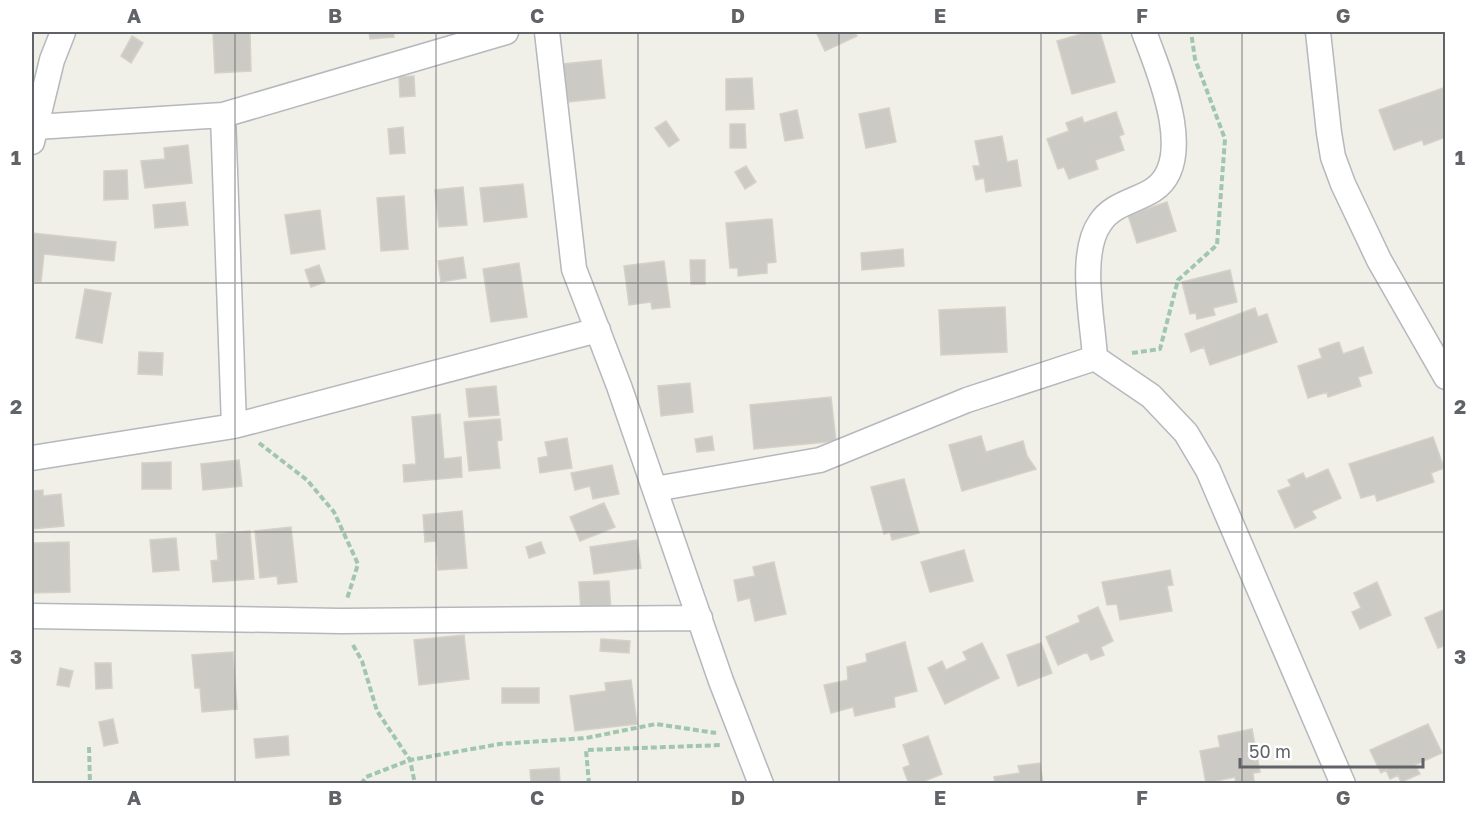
<svg xmlns="http://www.w3.org/2000/svg" width="1477" height="815" font-family="'Golos Text',sans-serif">
<style>
.building{fill:#cccac5;stroke:#d5d1c7;stroke-width:1.5}
.lines{fill:none;stroke-linecap:round;stroke-linejoin:round}
.minor-casing{stroke:#b5b8bc;stroke-width:27}
.path{stroke:#a0c7ae;stroke-width:4;stroke-dasharray:6 3;stroke-linecap:butt}
.minor{stroke:#fff;stroke-width:24}
.grid{fill:none;stroke:#606367;stroke-width:1.5;stroke-opacity:0.55}
.neatline{fill:none;stroke:#606367;stroke-width:2}
.grid-label{font-size:20px;text-anchor:middle;font-weight:bold;fill:#606367}
</style>
<rect width="100%" height="100%" fill="#f0efe8"/>
<!-- building -->
<path class="building" d="M213 32H250L251 71 215 73Z
M369 32H393L394 37 370 39Z
M816 32H854L857 36 825 51Z
M1088 32H1100L1115 82 1072 94 1057 41Z
M132 36 143 43 131 63 121 56Z
M601 60 605 98 568 102 563 64Z
M414 76 415 96 400 97 399 77Z
M752 78 754 109 726 110V79Z
M1446 87V137L1424 145 1422 140 1394 150 1379 110Z
M889 108 896 142 866 148 859 114Z
M797 110 803 138 785 141 780 114Z
M1116 112 1124 134 1119 136 1124 150 1095 160 1098 169 1069 179 1064 167 1058 169 1047 139 1069 131 1066 123 1082 117 1084 123Z
M666 121 679 140 669 147 655 128Z
M730 124H745L746 148H730Z
M403 127 405 153 390 154 388 129Z
M1002 136 1007 162 1017 160 1021 186 986 192 984 178 976 180 973 166H980L975 141Z
M188 145 192 183 145 188 141 161 165 159 164 148Z
M746 166 756 182 745 189 735 172Z
M127 170 128 199 104 200V171Z
M523 184 527 217 484 222 480 188Z
M463 187 467 225 439 227 435 190Z
M404 196 408 249 381 251 377 198Z
M185 202 188 225 155 228 153 205Z
M1167 202 1176 231 1137 243 1128 215Z
M320 210 325 249 291 254 285 215Z
M772 219 776 262 767 263V273L738 276V268H730L726 223Z
M32 233 116 242 114 261 44 254 41 282 32 281Z
M903 249 904 266 862 270 861 253Z
M463 257 466 278 441 282 438 261Z
M690 260H705V284H691Z
M664 261 670 307 652 309 651 302 629 305 624 266Z
M519 263 527 317 491 322 483 269Z
M319 265 325 282 311 287 305 270Z
M1230 270 1237 302 1213 308 1215 315 1197 319 1196 313 1190 314 1182 282Z
M85 289 111 293 102 343 76 338Z
M1005 307 1007 352 941 355 939 310Z
M1255 308 1258 317 1267 314 1277 342 1210 365 1204 347 1191 352 1185 334Z
M1339 342 1343 354 1363 347 1372 373 1358 377 1361 386 1328 397 1327 392 1308 398 1298 366 1322 358 1319 349Z
M139 352 163 353 162 375 138 374Z
M690 383 693 412 661 416 658 386Z
M496 386 499 415 469 417 466 389Z
M831 397 836 441 754 449 750 405Z
M440 414 444 459 461 457 462 477 404 482 403 465 416 464 412 417Z
M500 419 502 440 497 441 500 468 469 471 464 422Z
M712 436 714 450 697 452 695 439Z
M981 436 986 452 1023 441 1027 456 1036 469 962 491 949 445Z
M1433 437 1444 468 1431 473 1434 482 1377 501 1375 494 1361 498 1349 464Z
M567 438 572 468 540 473 538 458 548 456 545 442Z
M239 460 242 486 203 490 201 464Z
M171 462V489H142V463Z
M612 465 619 494 593 499 590 486 575 490 571 473Z
M1328 469 1341 498 1312 511 1316 518 1295 528 1278 491 1291 486 1288 480 1303 473 1306 479Z
M904 479 919 533 892 540 890 532 884 534 871 487Z
M43 490V496L61 494 64 526 32 529V491Z
M604 503 615 527 580 541 570 517Z
M462 511 467 568 438 570 436 541 425 542 423 515Z
M291 527 297 582 278 584 277 576 260 578 255 531Z
M250 531 254 579 213 582 211 561 218 560 216 534Z
M176 538 179 570 153 572 150 540Z
M637 540 641 568 594 574 590 547Z
M69 542 70 592 32 593V543Z
M541 542 545 553 529 558 526 547Z
M964 550 973 581 930 592 921 562Z
M774 562 786 614 755 621 750 598 738 601 734 580 755 576 753 567Z
M1170 570 1173 585 1167 586 1172 611 1120 620 1117 604 1107 605 1102 582Z
M609 581 611 611 581 613 579 582Z
M1377 582 1391 615 1360 629 1352 612 1361 608 1354 593Z
M1098 607 1113 641 1101 647 1104 655 1091 660 1087 652 1058 665 1046 637 1080 622 1078 616Z
M1446 609V645L1438 648 1425 618Z
M464 635 469 679 419 685 414 640Z
M601 639 630 641 629 653 600 651Z
M905 642 917 691 894 697 895 707 855 716 853 707 831 713 824 685 848 680 847 667 867 662 866 654Z
M982 643 999 678 945 704 928 668 942 661 946 670 967 660 963 652Z
M1041 643 1052 673 1018 686 1007 655Z
M233 652 237 709 202 712 200 688H195L192 655Z
M95 663H111L112 688 96 689Z
M60 668 73 671 69 687 57 685Z
M631 680 637 724 575 731 570 696 606 691 605 683Z
M502 688H539V703H502Z
M113 719 118 743 104 746 99 722Z
M1428 724 1442 753 1415 765 1420 774 1401 782 1398 775 1390 779 1386 770 1381 773 1370 750Z
M1252 729 1260 772 1253 773 1254 781 1236 784 1235 777 1206 783 1200 751 1220 747 1218 736Z
M288 736 289 755 256 758 254 739Z
M928 736 942 774 917 784H909L903 768 910 765 903 745Z
M1040 763 1043 784H995L994 777 1020 773 1018 766Z
M559 768 560 784H518L531 782 530 770Z"/>
<g class="lines">
<defs>
<path id="minor" d="M506 32 223 115 234 426 598 330
M547 32 574 269 619 386 721 681 761 784
M1144 32C1158 69 1198 161 1153 190 1136 201 1112 204 1100 223 1078 254 1093 321 1095 358L1151 396 1186 433 1208 470 1343 784
M1318 32 1329 133 1333 157 1343 184 1379 260 1446 377
M36 127 223 115
M32 142 52 60 63 32
M32 458 234 426
M655 489 820 460 967 400 1095 358
M32 616 341 621 700 618"/>
</defs>
<!-- minor casing -->
<use href="#minor" class="minor-casing"/>
<!-- path -->
<path class="path" d="M1132 353 1160 349 1178 280 1217 245 1225 139 1195 59 1191 32
M259 443 307 480 334 512 358 564 347 599
M353 645 362 661 377 711 410 760 415 784
M89 747 90 784
M361 784 366 777 410 760 500 744 586 738 656 724 716 733
M589 784 586 750 722 745"/>
<!-- minor -->
<use href="#minor" class="minor"/>
</g>
<!-- grid -->
<path class="grid" d="M235 32V784M436 32V784M638 32V784M839 32V784M1041 32V784M1242 32V784M32 283H1446M32 532H1446"/>
<!-- border -->
<rect width="1477" height="815" fill="none" stroke="#ffffff" stroke-width="66"/>
<!-- scale -->
<path d="M1240 758v9h183v-9" fill="none" stroke="#606367" stroke-width="3"/>
<text x="1249" y="758" font-size="18" fill="#606367" stroke="#ffffff" stroke-width="4.5" paint-order="stroke">50 m</text>
<rect x="33" y="33" width="1411" height="749" class="neatline"/>
<g class="grid-label">
<text x="134" y="23">A</text>
<text x="335" y="23">B</text>
<text x="537" y="23">C</text>
<text x="738" y="23">D</text>
<text x="940" y="23">E</text>
<text x="1142" y="23">F</text>
<text x="1343" y="23">G</text>
<text x="16" y="165">1</text>
<text x="1460" y="165">1</text>
<text x="16" y="414">2</text>
<text x="1460" y="414">2</text>
<text x="16" y="664">3</text>
<text x="1460" y="664">3</text>
<text x="134" y="805">A</text>
<text x="335" y="805">B</text>
<text x="537" y="805">C</text>
<text x="738" y="805">D</text>
<text x="940" y="805">E</text>
<text x="1142" y="805">F</text>
<text x="1343" y="805">G</text>
</g>
</svg>
